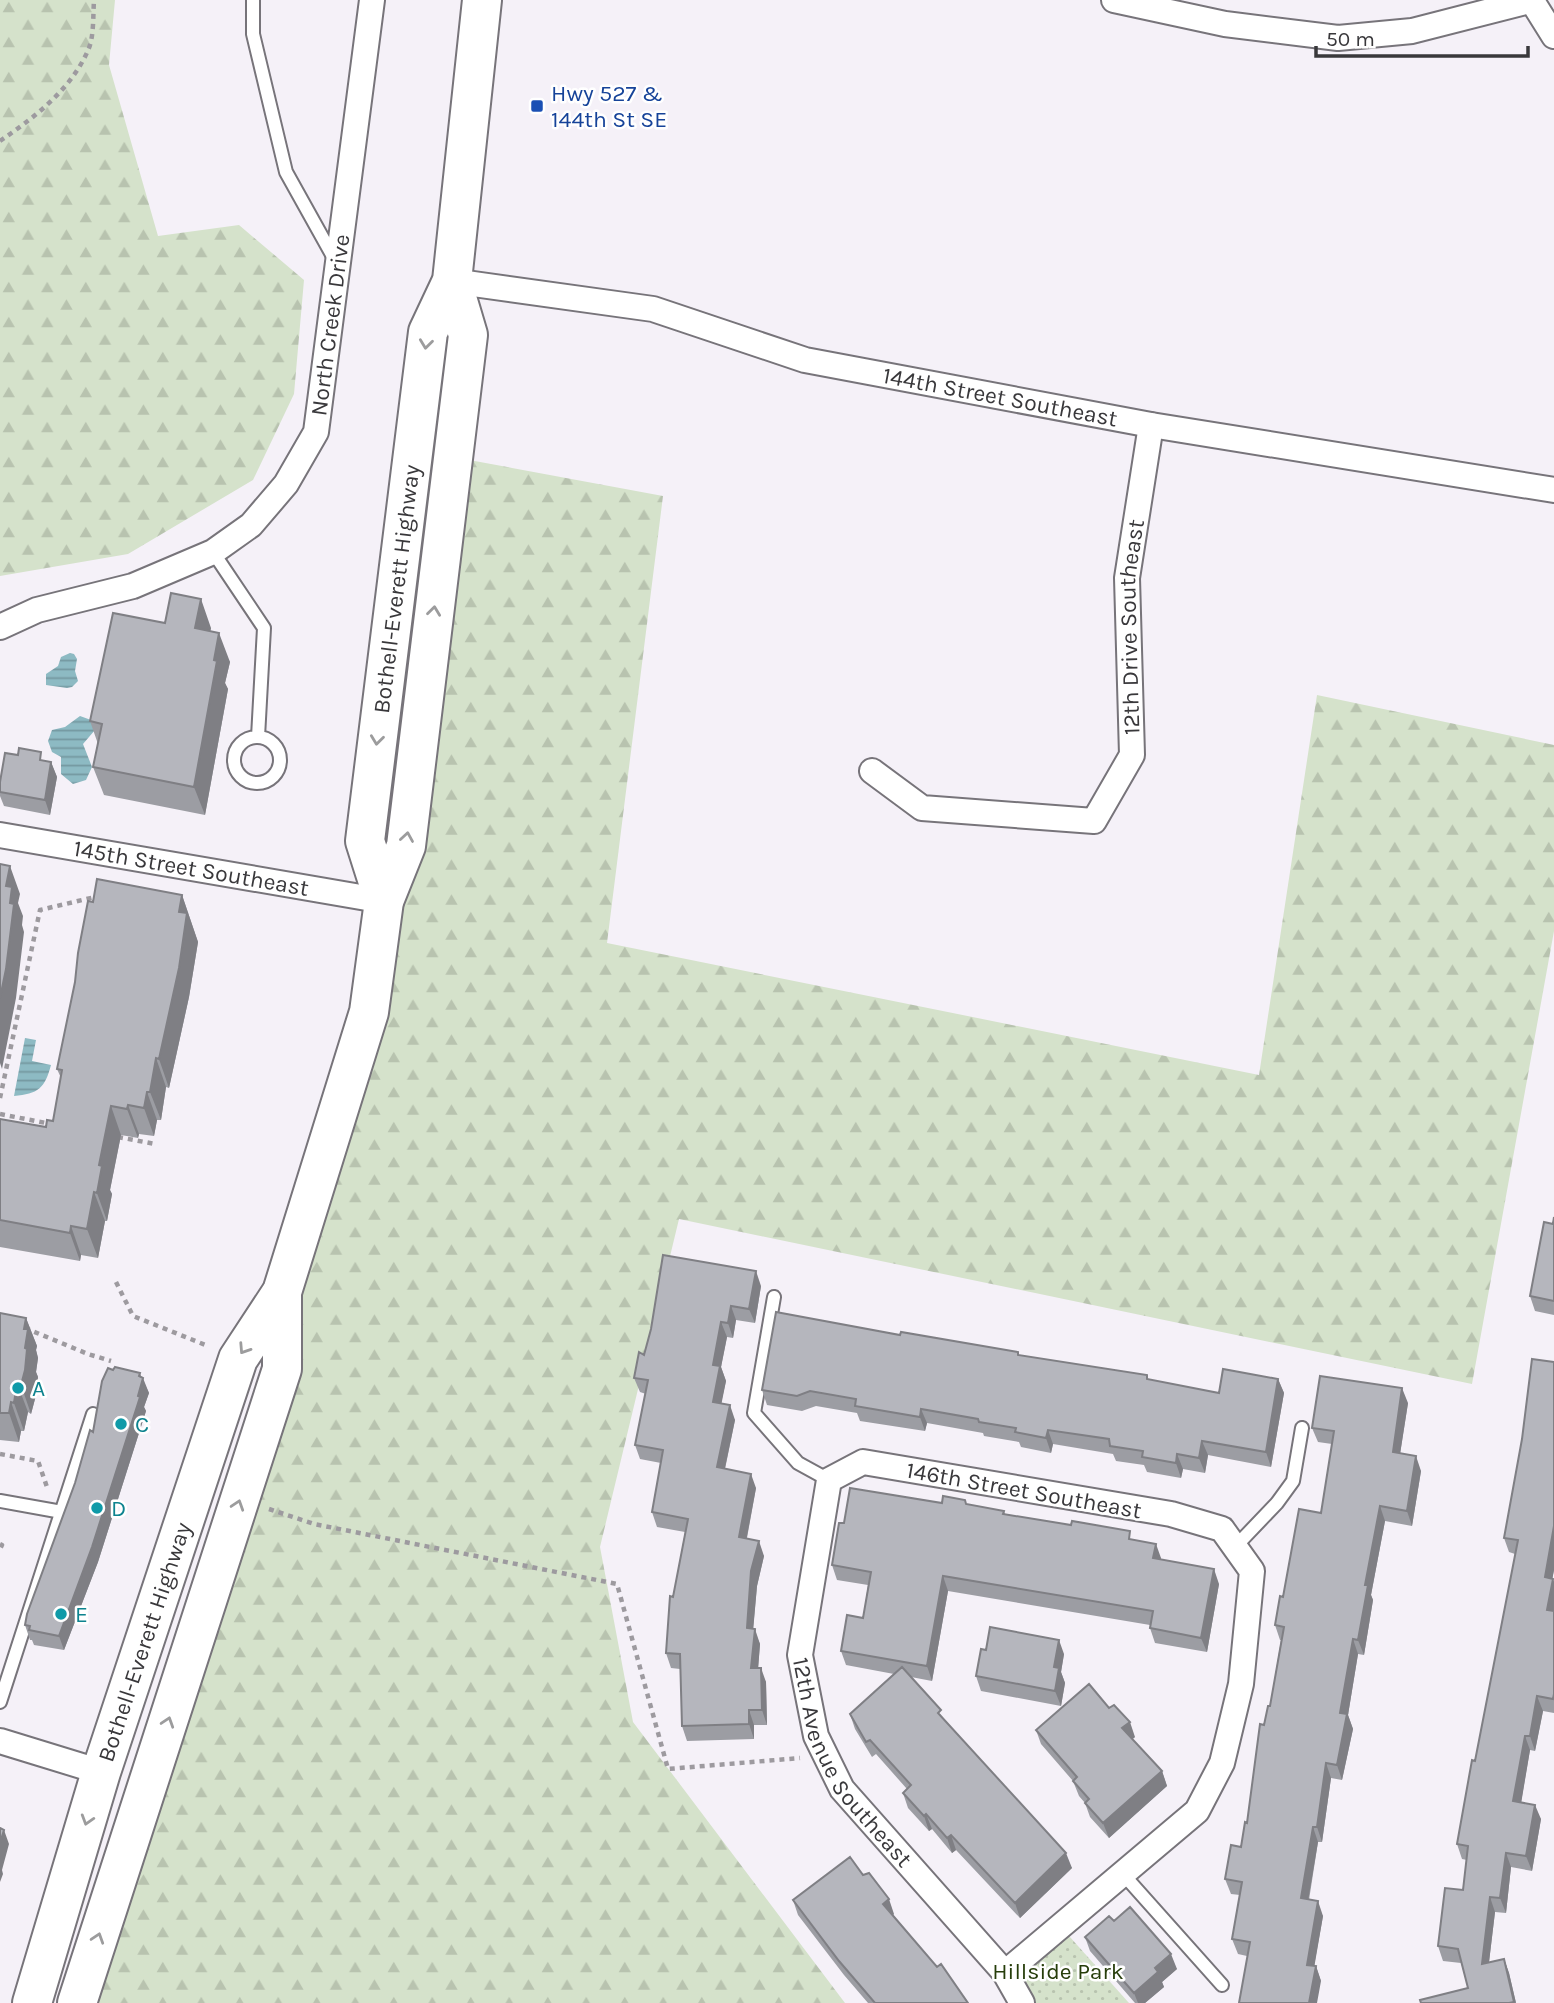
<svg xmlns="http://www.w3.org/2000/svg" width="1554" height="2003" font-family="Karla,sans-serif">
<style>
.forest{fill:url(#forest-firs)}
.park{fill:url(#park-dots)}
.water{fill:url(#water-rules)}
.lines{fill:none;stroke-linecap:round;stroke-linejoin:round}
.service-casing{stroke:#77747a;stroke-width:16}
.minor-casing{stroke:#77747a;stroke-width:28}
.primary-casing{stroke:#77747a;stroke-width:42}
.path{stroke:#9d9a9f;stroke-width:4.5;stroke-dasharray:5 5;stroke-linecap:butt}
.service{stroke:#fff;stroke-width:12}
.minor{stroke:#fff;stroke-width:24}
.primary{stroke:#fff;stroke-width:38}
.wall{fill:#9c9da3}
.shaded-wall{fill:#7f7f84}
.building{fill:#b5b6bd;stroke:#7f7f84;stroke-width:2}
.oneway{stroke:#9c9c9d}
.transit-dot{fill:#1a4fb4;stroke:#fff;stroke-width:2.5}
.culture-dot{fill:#0f9aa8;stroke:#fff;stroke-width:2.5}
.labels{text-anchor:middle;stroke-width:5;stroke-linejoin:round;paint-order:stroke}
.transit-label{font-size:23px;fill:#164399;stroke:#fff;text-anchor:start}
.street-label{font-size:23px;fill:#39383b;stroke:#fff}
.culture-label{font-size:23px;fill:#0d838f;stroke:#fff;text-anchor:start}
.park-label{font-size:23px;fill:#263d0a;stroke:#fff}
</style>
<defs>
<pattern id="forest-firs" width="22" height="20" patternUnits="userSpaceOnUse" patternTransform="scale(1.75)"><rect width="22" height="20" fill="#d5e2cb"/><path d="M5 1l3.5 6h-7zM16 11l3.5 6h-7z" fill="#b8c3af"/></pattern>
<pattern id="park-dots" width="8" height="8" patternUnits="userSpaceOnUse" patternTransform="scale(1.75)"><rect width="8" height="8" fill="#d5e2cb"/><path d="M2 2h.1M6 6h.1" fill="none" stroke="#b8c3af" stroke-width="1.8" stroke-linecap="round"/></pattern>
<pattern id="water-rules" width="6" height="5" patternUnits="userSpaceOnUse" patternTransform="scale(1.75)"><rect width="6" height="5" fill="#8dbac3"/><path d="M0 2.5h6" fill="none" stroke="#7498a0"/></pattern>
</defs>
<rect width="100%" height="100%" fill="#f5f1f8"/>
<!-- forest -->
<path class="forest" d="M0 0H115L109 65 158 236 239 225 304 280 294 394 253 480 128 554 0 576Z
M453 457 663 496 607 943 1259 1075 1317 695 1554 745V931L1472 1384 679 1219 600 1547 633 1722 845 2003H77L282 1369 384 901Z"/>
<!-- park -->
<path class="park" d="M1061 1927 1129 2003H1022L1005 1973Z"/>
<!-- water -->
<path class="water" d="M70 653 74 654 77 659 75 671 78 681 72 687 67 688 46 685V674L58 666 61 657Z
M80 716 91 720 95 730 83 744 92 767 86 780 73 784 61 774V757L52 752 48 741 52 730 65 727Z
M25 1038 36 1040 32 1061 51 1065C45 1088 38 1094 14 1096Z"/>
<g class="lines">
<defs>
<path id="service" d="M253 0V34L286 172 335 260
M213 552 264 628 258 737
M234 760a23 23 0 1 1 46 0a23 23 0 1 1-46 0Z
M774 1297 754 1413 798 1463 829 1480
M0 1501 62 1512
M1235 1547 1277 1503 1293 1481 1302 1428
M0 1702 93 1414
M1123 1874 1222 1985"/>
<g id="minor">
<path d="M1114 0 1225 24 1338 38 1412 31 1533 0"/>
<path d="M1532 1 1554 36"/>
<path id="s1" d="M452 281 653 309 805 360 1151 425 1554 490"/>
<path id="s2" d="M0 627 37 610 133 586 213 552 251 525 286 484 316 432 372 0"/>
<path id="s3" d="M872 771 922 808 1094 821 1132 755 1127 578 1151 425"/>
<path id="s4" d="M0 835 384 901"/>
<path d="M0 1741 101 1772"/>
<path id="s5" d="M1005 1973 1197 1811 1222 1763 1241 1684 1252 1571 1222 1529 1171 1514 863 1462 829 1480 800 1655 816 1736 842 1789 1005 1973 1022 2003"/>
</g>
<g id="primary">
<path id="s6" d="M384 901 365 841 428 332 452 281 482 0"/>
<path id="s7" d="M32 2003 101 1772 238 1359 282 1292 369 1012 384 901 406 846 468 335 452 281"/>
<path d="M77 2003 282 1369V1292"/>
</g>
</defs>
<!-- service casing -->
<use href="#service" class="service-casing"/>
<!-- minor casing -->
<use href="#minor" class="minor-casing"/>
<!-- primary casing -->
<use href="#primary" class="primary-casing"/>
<!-- path -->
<path class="path" d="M0 141C35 117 72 89 89 48 94 35 93 15 94 0
M0 1098 40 910 95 897
M0 1114 51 1124
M118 1137 155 1144
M116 1282 133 1316 208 1346
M25 1328 88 1354 111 1361
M0 1454 38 1461 47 1487
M269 1509 314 1524 617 1584 668 1769 800 1758
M0 1544 2 1545 0 1549"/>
<!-- service -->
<use href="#service" class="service"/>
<!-- minor -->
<use href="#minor" class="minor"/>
<!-- primary -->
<use href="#primary" class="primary"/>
</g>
<!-- wall -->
<path class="wall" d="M165 623 211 628 210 631 230 662 225 683 228 689 205 815 104 795 93 767 98 744 90 721Z
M45 761 51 762 57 777 50 815 4 806 0 796V782Z
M182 895 198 942 189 997 169 1088 166 1087 161 1120H157L154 1136 139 1134 138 1138 121 1135 110 1190 112 1194 107 1221H105L98 1258 81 1255 80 1261 0 1247V1119L46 1127 53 1121 61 1078 57 1069 93 902Z
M1554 1217V1315L1535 1311 1530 1296Z
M761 1286 755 1323 736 1320 733 1338 727 1337 721 1367 726 1381 721 1403 735 1420 725 1469 756 1488 747 1538 764 1556 757 1586 753 1629 760 1644 758 1668 766 1682 767 1725H754V1739L687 1741 682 1726 680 1669 671 1668 666 1653 673 1597 685 1532 657 1527 652 1512 661 1463 640 1459 635 1445 646 1394 640 1392 634 1378 644 1355Z
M0 1313 26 1318 37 1346 36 1350 38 1358 36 1372 38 1377 35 1399 31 1414 28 1412 24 1431H21L19 1442 0 1440Z
M900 1335 1018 1352 1019 1355 1219 1393 1278 1379 1284 1393 1271 1467 1208 1455 1205 1473 1183 1469 1181 1478 1147 1472 1144 1465 1116 1461 1113 1454 1053 1444 1051 1453 1021 1447 1019 1442 984 1436 983 1433 927 1423 925 1431 860 1421 857 1413 816 1406 802 1411 767 1405 762 1390Z
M1554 1362V1570L1552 1579 1554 1582V1713L1543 1711 1535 1751 1530 1750 1521 1802 1541 1819 1532 1871 1511 1867 1506 1913 1495 1912 1489 1962 1504 1959 1509 1973 1516 2003H1421L1468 1988 1461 1963 1443 1961 1438 1946 1463 1890 1467 1860 1462 1859 1457 1844 1475 1761 1515 1554 1509 1552 1504 1538Z
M141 1377 149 1393 144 1407 146 1411 98 1562 64 1650 34 1645 32 1640H30L25 1625 93 1432Z
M1408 1403 1400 1454 1421 1471 1412 1526 1385 1521 1371 1595 1373 1600 1364 1655 1358 1654 1348 1715 1353 1729 1342 1780 1331 1778 1322 1842H1318L1309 1900 1323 1916 1314 1966H1316L1321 1981 1247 1956 1238 1954 1232 1939 1240 1895 1231 1894 1225 1879 1241 1847 1247 1823 1264 1725 1270 1706 1281 1640H1280L1275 1625 1283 1597 1321 1513 1332 1444 1318 1442 1312 1428Z
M965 1500 966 1504 1004 1511 1005 1514 1133 1540 1161 1558V1559L1219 1584 1207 1652 1155 1643 1150 1628V1625L948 1591 932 1681 911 1677 944 1719 1072 1868 1020 1918 956 1850 952 1853 932 1829 929 1831 908 1808 903 1793 907 1789 876 1754 872 1757 855 1729 850 1714 894 1674 846 1665 841 1651 863 1618 868 1585 837 1580 832 1565 844 1523 942 1503Z
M986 1650 1064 1654 1061 1672 1065 1683 1061 1706 981 1691 976 1676Z
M1036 1730 1135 1737 1132 1739 1162 1771 1167 1786 1109 1838 1090 1817 1085 1803 1079 1796 1073 1781 1041 1744Z
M793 1900 894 1914 893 1915 968 2003H868L844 1975 798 1915Z
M1114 1921 1177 1969 1162 1982 1164 1987 1145 2003H1135L1090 1951 1085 1937Z"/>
<!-- shaded-wall -->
<path class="shaded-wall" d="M201 599 211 628 205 657 195 628Z
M219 633 230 662 225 683 228 689 205 815 194 787 214 660Z
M51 762 57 777 50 815 45 800Z
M10 866 20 894 18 903 23 916 22 925 24 932 16 998 2 1069 0 1063V998L6 886Z
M182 895 198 942 189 997 169 1088 159 1059Z
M156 1058 166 1087 161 1120 150 1092Z
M147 1092 157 1120 154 1136 144 1108Z
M128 1105 139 1134 138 1138 127 1109Z
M111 1106 121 1135 110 1190 112 1194 107 1221 97 1193 99 1165Z
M94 1192 105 1221 98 1258 87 1229Z
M71 1226 81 1255 80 1261 70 1233Z
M756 1271 761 1286 755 1323 749 1309Z
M731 1306 736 1320 733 1338 728 1323Z
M26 1318 37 1346 36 1350 38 1358 36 1372 38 1377 35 1399 31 1414 21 1385 24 1329Z
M721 1322 727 1337 721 1367 726 1381 719 1416 713 1402V1365Z
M140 1373 142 1381 143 1378 149 1393 144 1407 146 1411 98 1562 64 1650 59 1636 138 1396Z
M1278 1379 1284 1393 1271 1467 1266 1452Z
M17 1383 28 1412 24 1431 14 1403Z
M1402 1388 1408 1403 1398 1467 1393 1452Z
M11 1402 21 1431 19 1442 9 1413Z
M730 1405 735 1420 722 1482 717 1467Z
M921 1409 927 1423 925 1431 920 1417Z
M1048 1430 1053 1444 1051 1453 1046 1438Z
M1202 1441 1208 1455 1205 1473 1199 1458Z
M1177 1454 1183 1469 1181 1478 1176 1463Z
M1416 1456 1421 1471 1412 1526 1407 1511Z
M751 1474 756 1488 744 1552 739 1537Z
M1380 1506 1385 1521 1371 1595 1373 1600 1364 1655 1358 1640 1365 1585Z
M1554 1526V1570L1550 1592 1545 1577Z
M759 1541 764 1556 757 1586 752 1643 747 1628 751 1571Z
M1156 1544 1161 1558 1159 1573 1153 1558Z
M1214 1569 1219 1584 1207 1652 1201 1638Z
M943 1576 948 1591 932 1681 927 1666Z
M1553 1579 1554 1582V1616L1547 1610Z
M755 1629 760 1644 757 1683 751 1668Z
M1353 1639 1358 1654 1348 1715 1353 1729 1342 1780 1337 1765 1340 1713Z
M1059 1640 1064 1654 1061 1672 1065 1683 1061 1706 1055 1691 1054 1667Z
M761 1668 766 1682 767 1725 762 1710Z
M1537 1696 1543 1711 1535 1751 1530 1736Z
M749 1710 754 1725V1739L749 1724Z
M1130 1722 1135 1737 1128 1743 1122 1728Z
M1525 1736 1530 1750 1519 1816 1513 1801Z
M1326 1763 1331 1778 1322 1842 1317 1827Z
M1162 1771 1167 1786 1109 1838 1103 1823Z
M1535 1805 1541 1819 1532 1871 1526 1856Z
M926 1814 932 1829 929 1831 924 1816Z
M1313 1827 1318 1842 1306 1913 1301 1898Z
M4 1830 9 1844 2 1870 3 1874 0 1882V1843Z
M951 1835 956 1850 952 1853 947 1838Z
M1066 1853 1072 1868 1020 1918 1015 1903Z
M1506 1853 1511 1867 1506 1913 1500 1898Z
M1490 1897 1495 1912 1487 1979 1482 1964Z
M889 1899 894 1914 888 1919 883 1904Z
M1318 1901 1323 1916 1312 1980 1307 1965Z
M1171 1954 1177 1969 1162 1982 1164 1987 1145 2003H1138L1134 1993 1155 1968Z
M1504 1959 1509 1973 1516 2003 1514 2002Z
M1316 1966 1321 1981 1317 2003H1309Z"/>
<!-- building -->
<path class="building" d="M171 593 201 599 195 628 219 633 214 660 217 661 194 787 93 767 102 724 90 721 113 613 165 623Z
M19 748 41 752 40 760 51 762 45 800 0 792V782L5 753 18 755Z
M0 864 10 866 6 886 12 887 10 903 14 904 6 969 0 998Z
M97 879 182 895 179 912 187 913 179 968 159 1059 156 1058 150 1092H147L144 1108 128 1105 127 1109 111 1106 99 1165 102 1166 97 1193 94 1192 87 1229 71 1226 70 1233 0 1220V1119L46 1127 47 1120 53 1121 62 1070 57 1069 75 982 78 953 88 901 93 902Z
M1554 1217V1301L1530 1296 1544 1222 1553 1224Z
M663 1255 756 1271 749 1309 731 1306 728 1323 721 1322 713 1365 720 1366 713 1402 730 1405 717 1467 751 1474 739 1537 759 1541 751 1571 747 1628 755 1629 751 1668H761L762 1710H749V1724L682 1726 680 1654 666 1653 670 1596 673 1597 688 1519 652 1512 663 1450 635 1445 648 1380 634 1378 639 1352 644 1355 651 1329Z
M776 1312 900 1335 901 1332 1018 1352V1355L1147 1375V1379L1219 1393 1223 1369 1278 1379 1266 1452 1202 1441 1199 1458 1177 1454 1176 1463 1142 1457 1143 1451 1110 1446 1109 1439 1048 1430 1046 1438 1015 1432 1016 1428 979 1422 978 1419 921 1409 920 1417 855 1406 856 1399 810 1391 797 1396 762 1390Z
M0 1313 26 1318 24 1329H28L25 1348 27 1349 25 1370 21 1385 17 1383 14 1403 11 1402 9 1413H0Z
M1532 1359 1554 1362V1526L1545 1577 1553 1579 1547 1610 1554 1611V1694L1553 1699 1537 1696 1530 1736H1525L1513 1801 1535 1805 1526 1856 1506 1853 1500 1898 1490 1897 1482 1964 1504 1959 1514 2002 1509 2003H1421L1420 2000 1468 1988 1458 1949 1438 1946 1445 1888 1463 1890 1468 1846 1457 1844 1472 1760 1475 1761 1518 1540 1504 1538 1522 1439Z
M115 1367 140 1373 139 1376 143 1378 138 1396 140 1397 92 1547 59 1636 29 1630 30 1626 25 1625 27 1614 75 1483 90 1430 93 1432 102 1381 108 1368 113 1370Z
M1320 1376 1402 1388 1393 1452 1416 1456 1407 1511 1380 1506 1365 1585H1368L1358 1640 1353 1639 1340 1713 1347 1714 1337 1765 1326 1763 1317 1827H1313L1301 1898 1318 1901 1307 1965 1316 1966 1309 2003H1239L1250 1942 1232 1939 1242 1882 1225 1879 1231 1845 1241 1847 1245 1822 1247 1823 1260 1724 1264 1725 1268 1706H1270L1284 1627 1275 1625 1280 1596 1283 1597 1299 1509 1321 1513 1334 1431 1312 1428Z
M850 1488 942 1503 943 1496 965 1500 966 1504 1004 1511 1003 1514 1071 1525 1072 1521 1130 1531 1129 1539 1156 1544 1153 1558 1214 1569 1201 1638 1150 1628 1153 1611 943 1576 927 1666 841 1651 847 1615 863 1618 871 1572 832 1565 839 1523H844Z
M990 1627 1059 1640 1054 1667 1059 1668 1055 1691 976 1676 981 1649 986 1650Z
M902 1667 941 1710 938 1713 1066 1853 1015 1903 951 1835 947 1838 926 1814 924 1816 903 1793 911 1785 870 1740 866 1742 850 1714Z
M1089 1684 1109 1708 1114 1705 1130 1722 1122 1728 1162 1771 1103 1823 1085 1803 1089 1799 1073 1781 1077 1777 1036 1730Z
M0 1828 4 1830 0 1843Z
M850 1857 863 1875 869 1873 889 1899 883 1904 937 1967 941 1964 968 2003H875L839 1961 793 1900Z
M1130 1907 1171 1954 1155 1968 1158 1972 1134 1993 1085 1937 1109 1916 1114 1921Z"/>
<!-- one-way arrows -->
<defs><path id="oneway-chevron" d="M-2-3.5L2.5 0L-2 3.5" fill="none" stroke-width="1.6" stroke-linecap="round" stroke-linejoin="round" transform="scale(1.75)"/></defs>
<g class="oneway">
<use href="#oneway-chevron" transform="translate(426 344) rotate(97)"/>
<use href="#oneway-chevron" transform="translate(434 611) rotate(-83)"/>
<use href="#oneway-chevron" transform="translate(377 740) rotate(97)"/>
<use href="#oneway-chevron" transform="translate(407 837) rotate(-81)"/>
<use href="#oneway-chevron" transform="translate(244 1349) rotate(123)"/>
<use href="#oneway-chevron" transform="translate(238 1505) rotate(-72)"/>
<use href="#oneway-chevron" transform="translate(168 1722) rotate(-72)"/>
<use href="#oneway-chevron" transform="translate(87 1820) rotate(107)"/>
<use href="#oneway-chevron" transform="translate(98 1938) rotate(-72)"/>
</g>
<!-- markers -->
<rect class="transit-dot" x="530" y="99" width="14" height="14" rx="3.5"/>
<g class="culture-dot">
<circle cx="18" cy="1388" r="7"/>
<circle cx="121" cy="1424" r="7"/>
<circle cx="97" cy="1508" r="7"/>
<circle cx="61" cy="1614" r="7"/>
</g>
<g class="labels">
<!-- transit labels -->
<g class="transit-label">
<text x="551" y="101">Hwy 527 &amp;<tspan x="551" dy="26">144th St SE</tspan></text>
</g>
<!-- street labels -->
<g class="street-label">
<text dy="8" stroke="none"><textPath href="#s2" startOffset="495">North Creek Drive</textPath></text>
<text dy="8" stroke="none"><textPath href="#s1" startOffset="562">144th Street Southeast</textPath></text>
<text dy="8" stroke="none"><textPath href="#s6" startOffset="317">Bothell-Everett Highway</textPath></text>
<text dy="8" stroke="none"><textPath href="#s3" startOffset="439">12th Drive Southeast</textPath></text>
<text dy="8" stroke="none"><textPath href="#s4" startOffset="194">145th Street Southeast</textPath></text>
<text transform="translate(1024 1490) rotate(10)" y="8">146th Street Southeast</text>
<text dy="8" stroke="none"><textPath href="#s7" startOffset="378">Bothell-Everett Highway</textPath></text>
<text dy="8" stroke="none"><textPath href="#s5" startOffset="1255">12th Avenue Southeast</textPath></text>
</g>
<!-- culture labels -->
<g class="culture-label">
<text x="32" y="1396">A</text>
<text x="135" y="1432">C</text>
<text x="111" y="1516">D</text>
<text x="75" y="1622">E</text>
</g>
<!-- park labels -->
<g class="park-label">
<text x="1058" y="1979">Hillside Park</text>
</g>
</g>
<!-- scale -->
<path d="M1316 46v10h212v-10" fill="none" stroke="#39383b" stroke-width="3.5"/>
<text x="1326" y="46" font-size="21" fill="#39383b" stroke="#ffffff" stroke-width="5" paint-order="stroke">50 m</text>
</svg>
